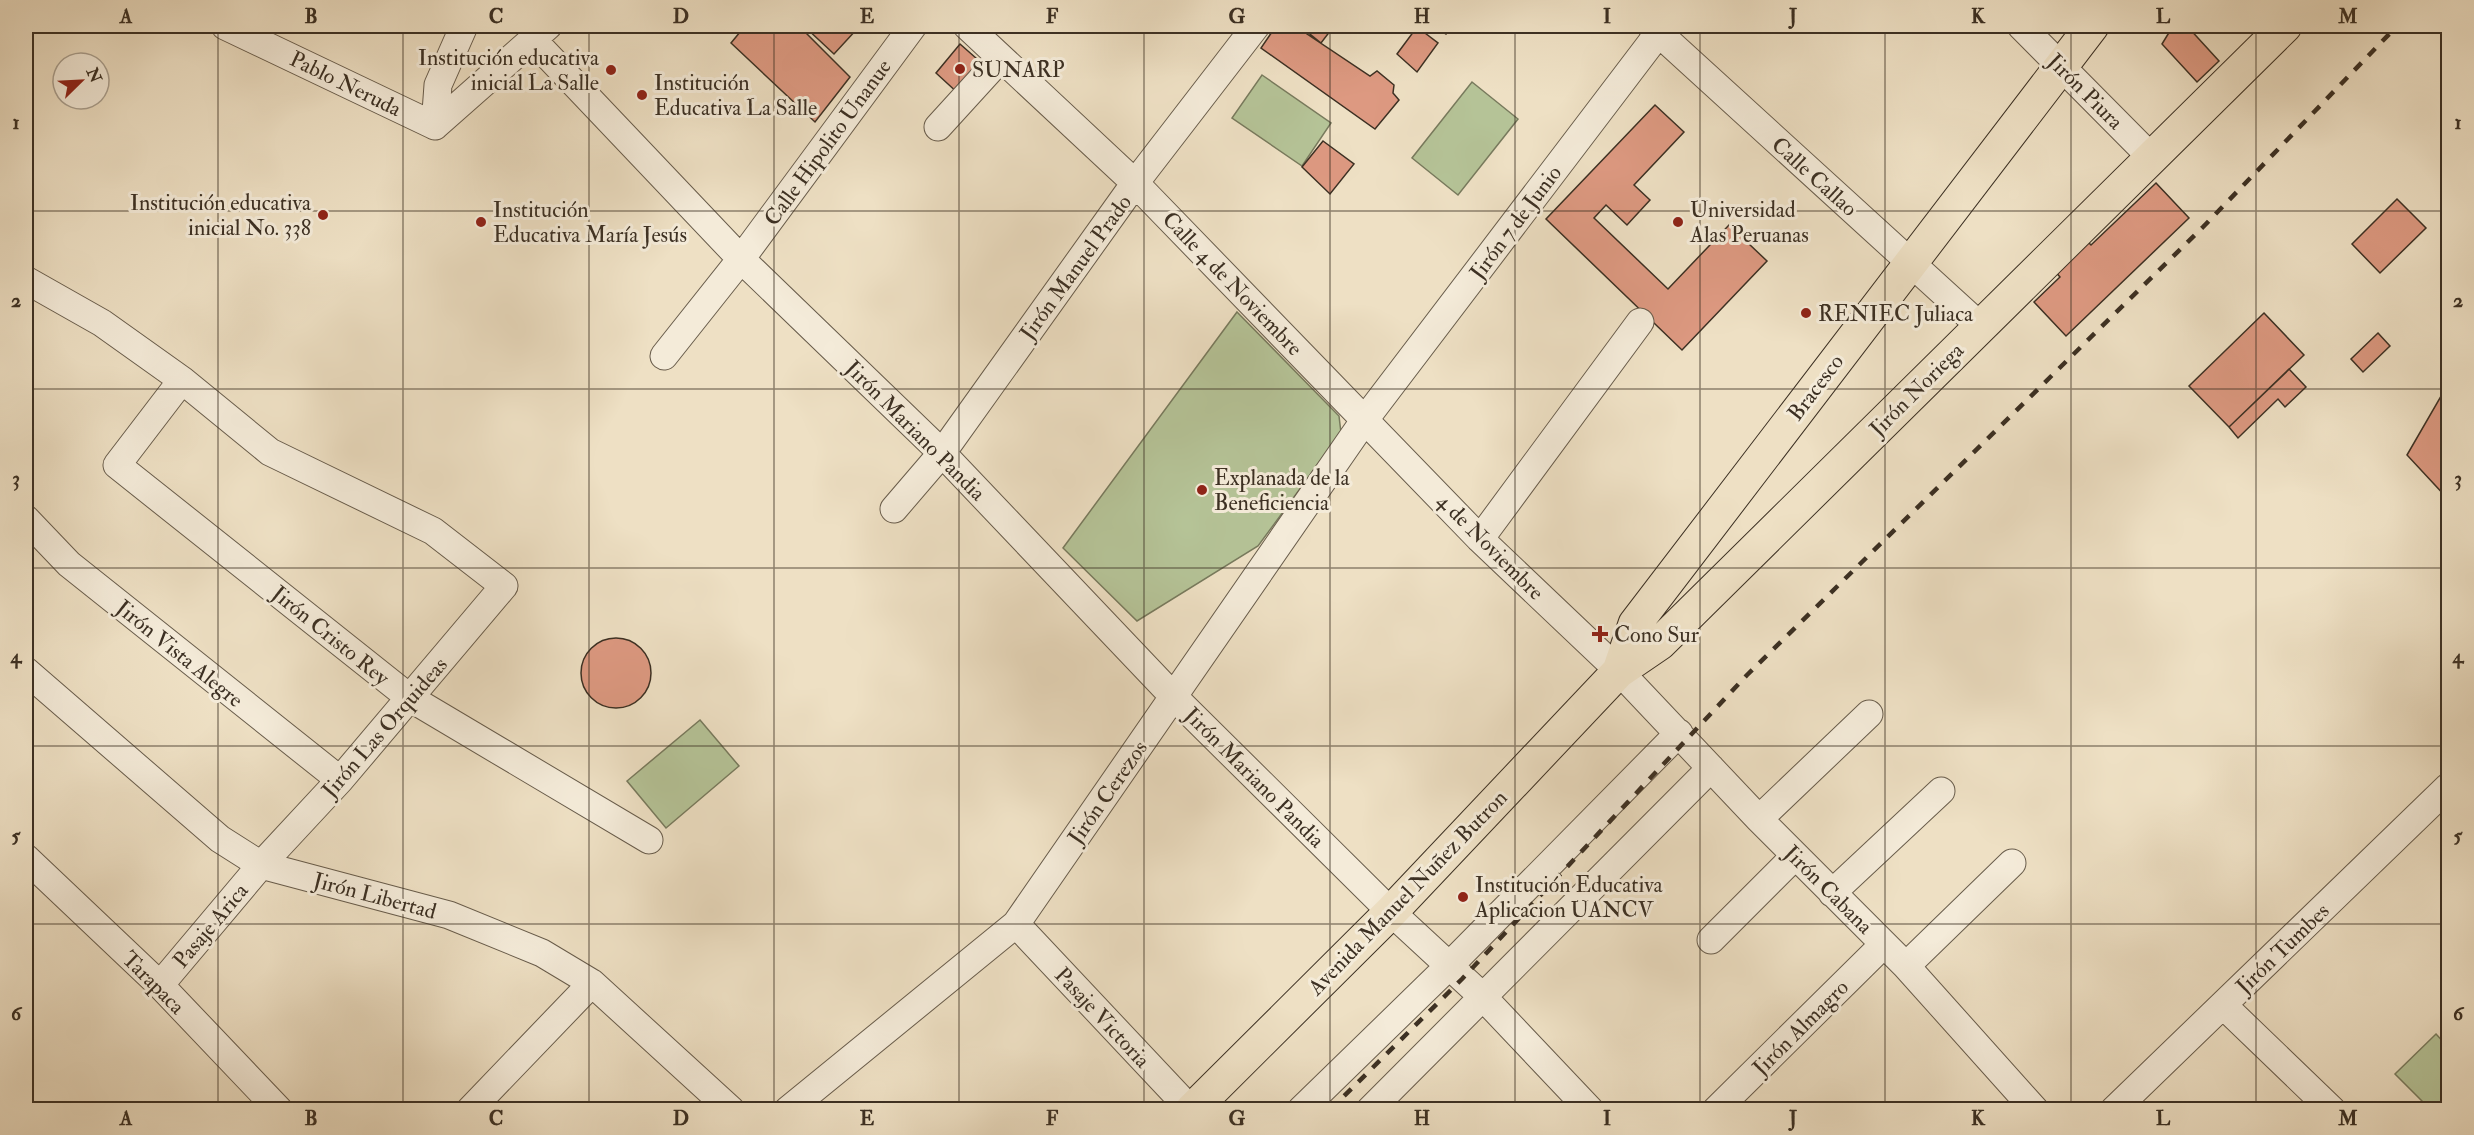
<svg xmlns="http://www.w3.org/2000/svg" width="2474" height="1135" font-family="'IM FELL Double Pica',serif">
<style>
.green{fill:#b5c397;stroke:#787a5d;stroke-width:1.5}
.building{fill:#dd9981;stroke:#3c3023;stroke-width:1.5}
.lines{fill:none;stroke-linecap:round;stroke-linejoin:round}
.minor-casing{stroke:#685c4b;stroke-width:29}
.major-casing{stroke:#3c3023;stroke-width:35}
.minor{stroke:#f4ebd9;stroke-width:27}
.major{stroke:#eee0c4;stroke-width:33}
.rail{stroke:#3c3023;stroke-width:4.5;stroke-dasharray:10 10;stroke-linecap:butt}
.grid{fill:none;stroke:#3c3023;stroke-width:1.5;stroke-opacity:0.55}
.poi-dot{fill:#8f2418;stroke:#f4ebd9;stroke-width:2}
.labels{text-anchor:middle;stroke-width:6;stroke-linejoin:round;paint-order:stroke}
.poi-label{font-size:22px;fill:#3c3023;stroke:#f4ebd9;text-anchor:start}
.street-label{font-size:22px;fill:#3c3023;stroke:#f4ebd9}
.neatline{fill:none;stroke:#3c3023;stroke-width:2}
.grid-label{font-size:20px;text-anchor:middle;font-weight:bold;fill:#3c3023}
</style>
<rect width="100%" height="100%" fill="#eee0c4"/>
<filter id="stains"><feTurbulence type="fractalNoise" baseFrequency=".00333" numOctaves="4"/><feColorMatrix values="0 0 0 0 .2 0 0 0 0 .09 0 0 0 0 .02 0 0 0 .5 -.17"/></filter>
<radialGradient id="worn" r=".72"><stop offset=".6" stop-color="#630" stop-opacity="0"/><stop offset="1" stop-color="#630" stop-opacity=".3"/></radialGradient>
<!-- green -->
<path class="green" d="M1262 75 1331 123 1302 166 1232 118Z
M1472 82 1518 119 1458 195 1412 158Z
M1237 312 1339 416 1341 433 1258 546 1137 621 1063 548Z
M700 720 739 766 666 828 627 781Z
M2436 1034 2448 1047V1109H2430L2395 1074Z"/>
<!-- building -->
<path class="building" d="M745 26H799L850 77 815 122 731 43Z
M804 26H854L857 29 834 54Z
M1276 26H1295L1370 76 1377 71 1394 85 1393 93 1399 100 1375 129 1261 48Z
M1307 26H1334L1321 43 1305 30Z
M1433 26H1453L1446 34Z
M2173 26H2187L2219 61 2197 82 2162 44Z
M1417 27 1438 43 1417 72 1397 54Z
M960 44 985 66 960 95 936 73Z
M1655 105 1684 132 1634 185 1650 200 1627 225 1606 205 1594 218 1668 289 1729 225 1767 261 1682 350 1546 219Z
M1323 141 1354 164 1330 194 1302 167Z
M2156 183 2189 218 2066 336 2034 302 2060 277 2052 268 2084 238 2091 245Z
M2397 199 2426 228 2380 273 2352 244Z
M2264 313 2304 355 2229 427 2189 386Z
M2378 333 2390 346 2363 372 2351 359Z
M2289 369 2306 387 2285 407 2278 399 2238 438 2229 427Z
M2448 384V499L2407 455Z
M581 673a35 35 0 1 1 70 0a35 35 0 1 1-70 0Z"/>
<g class="lines">
<defs>
<path id="minor" d="M225 26 435 126
M967 26 1135 183 1480 539 1619 671 1759 819 1906 966 2035 1110
M1651 26 1980 326
M2021 26 2151 157
M533 40 741 259 942 453 1173 696 1391 912 1483 997 1590 1110
M435 126 548 26
M435 126 438 85 464 26
M938 127 1000 59
M26 280 102 323 182 380 270 452 433 531 504 586 340 780 261 865 160 985
M664 356 741 259 913 26
M182 380 117 465 410 698 649 840
M894 509 942 453 1135 183 1256 26
M26 519 69 564 340 780
M1480 539 1640 322
M26 671 220 839 261 865 449 915 542 953 592 983 731 1110
M1759 819 1869 714
M26 858 160 985 279 1110
M1832 893 1941 791
M1016 924 1191 1110
M1711 940 1795 856
M1906 966 2012 863
M2223 1005 2332 1110
M470 1110 592 983
M788 1110 1016 924 1366 418 1664 26
M1301 1110 1449 966 1679 733
M1370 1110 1711 768
M1716 1110 1884 944
M2114 1110 2448 787"/>
<path id="major" d="M1619 671 1635 624 2092 26
M1192 1110 1391 912 1619 671 1660 643 2285 26"/>
</defs>
<!-- minor casing -->
<use href="#minor" class="minor-casing"/>
<!-- major casing -->
<use href="#major" class="major-casing"/>
<!-- minor -->
<use href="#minor" class="minor"/>
<!-- major -->
<use href="#major" class="major"/>
<!-- rail -->
<path class="rail" d="M1330 1110 1462 979 1747 675 2203 227 2397 26"/>
</g>
<!-- grid -->
<path class="grid" d="M218 26V1110M403 26V1110M589 26V1110M774 26V1110M959 26V1110M1144 26V1110M1330 26V1110M1515 26V1110M1700 26V1110M1885 26V1110M2071 26V1110M2256 26V1110M26 211H2448M26 389H2448M26 568H2448M26 746H2448M26 924H2448"/>
<!-- markers -->
<g class="poi-dot">
<circle cx="960" cy="69" r="6"/>
<circle cx="611" cy="70" r="6"/>
<circle cx="642" cy="95" r="6"/>
<circle cx="323" cy="215" r="6"/>
<circle cx="481" cy="222" r="6"/>
<circle cx="1678" cy="222" r="6"/>
<circle cx="1806" cy="313" r="6"/>
<circle cx="1202" cy="490" r="6"/>
<path d="M1597 625h6v6h6v6h-6v6h-6v-6h-6v-6h6z"/>
<circle cx="1463" cy="897" r="6"/>
</g>
<g class="labels">
<!-- poi labels -->
<g class="poi-label">
<text x="599" y="65" text-anchor="end">Institución educativa<tspan x="599" dy="25">inicial La Salle</tspan></text>
<text x="972" y="77">SUNARP</text>
<text x="654" y="90">Institución<tspan x="654" dy="25">Educativa La Salle</tspan></text>
<text x="311" y="210" text-anchor="end">Institución educativa<tspan x="311" dy="25">inicial No. 338</tspan></text>
<text x="493" y="217">Institución<tspan x="493" dy="25">Educativa María Jesús</tspan></text>
<text x="1690" y="217">Universidad<tspan x="1690" dy="25">Alas Peruanas</tspan></text>
<text x="1818" y="321">RENIEC Juliaca</text>
<text x="1214" y="485">Explanada de la<tspan x="1214" dy="25">Beneficiencia</tspan></text>
<text x="1614" y="642">Cono Sur</text>
<text x="1475" y="892">Institución Educativa<tspan x="1475" dy="25">Aplicacion UANCV</tspan></text>
</g>
<!-- street labels -->
<g class="street-label">
<text transform="translate(346 83) rotate(26)" y="8">Pablo Neruda</text>
<text transform="translate(2086 91) rotate(45)" y="8">Jirón Piura</text>
<text transform="translate(827 142) rotate(-54)" y="8">Calle Hipolito Unanue</text>
<text transform="translate(1815 176) rotate(42)" y="8">Calle Callao</text>
<text transform="translate(1515 222) rotate(-53)" y="8">Jirón 7 de Junio</text>
<text transform="translate(1075 267) rotate(-54)" y="8">Jirón Manuel Prado</text>
<text transform="translate(1233 283) rotate(46)" y="8">Calle 4 de Noviembre</text>
<text transform="translate(1815 387) rotate(-53)" y="8">Bracesco</text>
<text transform="translate(1916 389) rotate(-45)" y="8">Jirón Noriega</text>
<text transform="translate(916 430) rotate(45)" y="8">Jirón Mariano Pandia</text>
<text transform="translate(1491 546) rotate(45)" y="8">4 de Noviembre</text>
<text transform="translate(331 635) rotate(39)" y="8">Jirón Cristo Rey</text>
<text transform="translate(180 653) rotate(39)" y="8">Jirón Vista Alegre</text>
<text transform="translate(384 727) rotate(-49)" y="8">Jirón Las Orquideas</text>
<text transform="translate(1255 777) rotate(45)" y="8">Jirón Mariano Pandia</text>
<text transform="translate(1107 792) rotate(-55)" y="8">Jirón Cerezos</text>
<text transform="translate(1829 889) rotate(45)" y="8">Jirón Cabana</text>
<text transform="translate(1407 892) rotate(-46)" y="8">Avenida Manuel Nuñez Butron</text>
<text transform="translate(375 895) rotate(15)" y="8">Jirón Libertad</text>
<text transform="translate(210 925) rotate(-50)" y="8">Pasaje Arica</text>
<text transform="translate(2282 948) rotate(-44)" y="8">Jirón Tumbes</text>
<text transform="translate(154 982) rotate(45)" y="8">Tarapaca</text>
<text transform="translate(1103 1017) rotate(47)" y="8">Pasaje Victoria</text>
<text transform="translate(1800 1027) rotate(-45)" y="8">Jirón Almagro</text>
</g>
</g>
<!-- margin -->
<rect width="2474" height="1135" fill="none" stroke="#eee0c4" stroke-width="66"/>
<!-- north arrow -->
<g transform="translate(81 81) rotate(66)"><circle r="28" fill="#f4ebd9" stroke="#aaa090" stroke-width="1.5"/>
<path d="M0-4.5L10 22L0 15L-10 22Z" fill="#8f2418"/>
<text y="-9" font-size="16" font-weight="bold" text-anchor="middle" fill="#3c3023">N</text>
</g>
<rect x="33" y="33" width="2408" height="1069" class="neatline"/>
<g class="grid-label">
<text x="126" y="23">A</text>
<text x="311" y="23">B</text>
<text x="496" y="23">C</text>
<text x="681" y="23">D</text>
<text x="867" y="23">E</text>
<text x="1052" y="23">F</text>
<text x="1237" y="23">G</text>
<text x="1422" y="23">H</text>
<text x="1607" y="23">I</text>
<text x="1793" y="23">J</text>
<text x="1978" y="23">K</text>
<text x="2163" y="23">L</text>
<text x="2348" y="23">M</text>
<text x="16" y="129">1</text>
<text x="2458" y="129">1</text>
<text x="16" y="307">2</text>
<text x="2458" y="307">2</text>
<text x="16" y="485">3</text>
<text x="2458" y="485">3</text>
<text x="16" y="663">4</text>
<text x="2458" y="663">4</text>
<text x="16" y="842">5</text>
<text x="2458" y="842">5</text>
<text x="16" y="1020">6</text>
<text x="2458" y="1020">6</text>
<text x="126" y="1125">A</text>
<text x="311" y="1125">B</text>
<text x="496" y="1125">C</text>
<text x="681" y="1125">D</text>
<text x="867" y="1125">E</text>
<text x="1052" y="1125">F</text>
<text x="1237" y="1125">G</text>
<text x="1422" y="1125">H</text>
<text x="1607" y="1125">I</text>
<text x="1793" y="1125">J</text>
<text x="1978" y="1125">K</text>
<text x="2163" y="1125">L</text>
<text x="2348" y="1125">M</text>
</g>
<rect width="100%" height="100%" filter="url(#stains)"/>
<rect width="100%" height="100%" fill="url(#worn)"/>
</svg>
